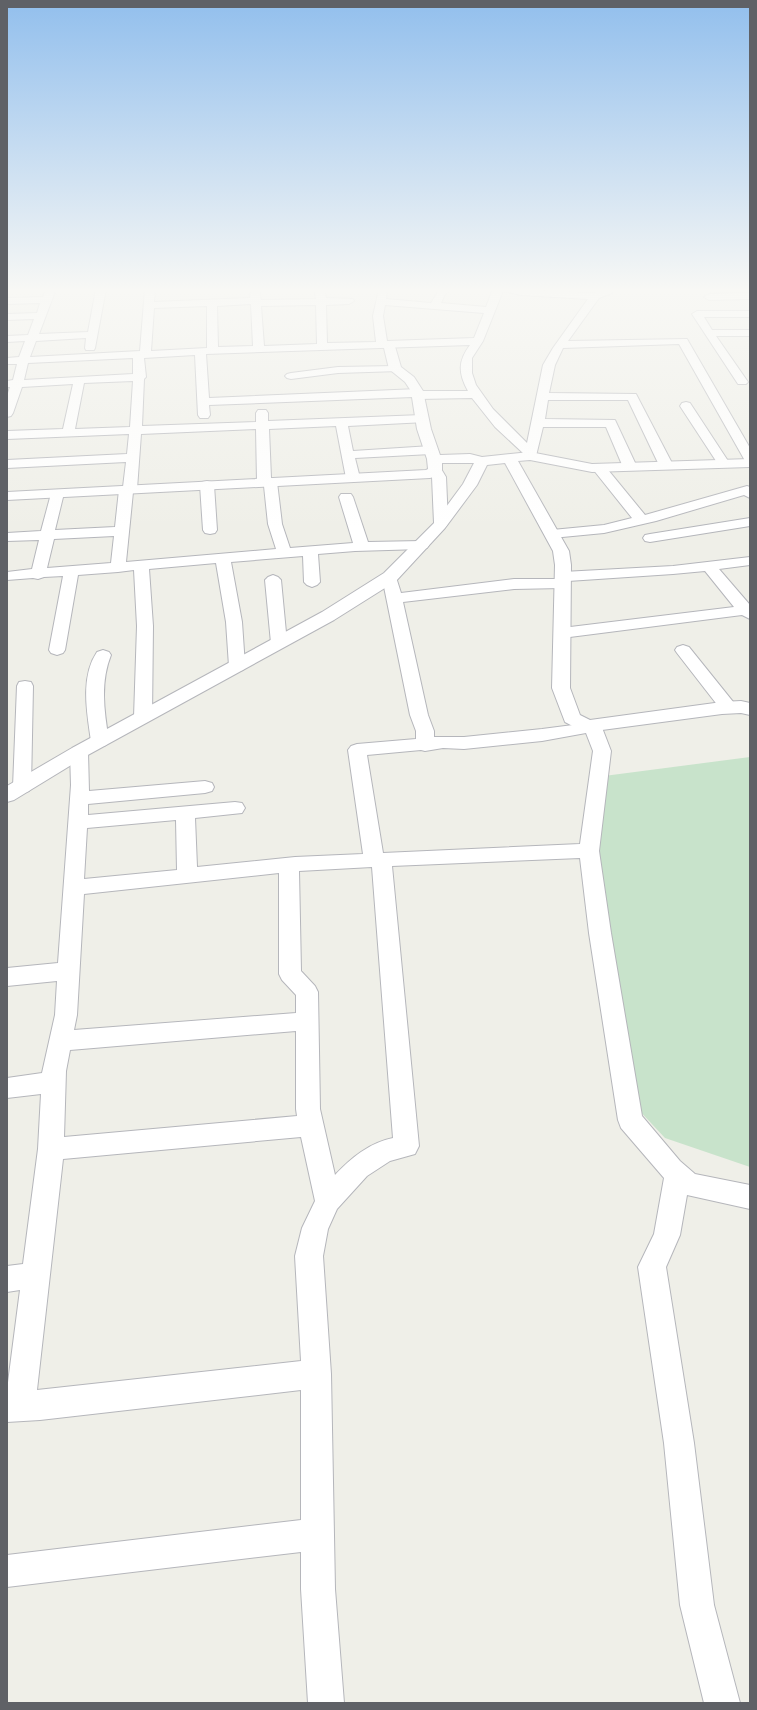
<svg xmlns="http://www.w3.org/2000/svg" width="757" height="1710" font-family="Figtree,sans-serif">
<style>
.green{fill:#c8e3cb}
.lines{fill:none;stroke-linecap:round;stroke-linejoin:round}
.minor-casing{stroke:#b5b6bb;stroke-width:2}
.tertiary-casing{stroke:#b5b6bb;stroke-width:2}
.minor{fill:#fff;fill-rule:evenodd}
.tertiary{fill:#fff;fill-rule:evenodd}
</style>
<rect width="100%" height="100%" fill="#efefe8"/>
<!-- green -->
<path class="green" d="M750 757V1167L665 1138 636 1107 597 846 604 776Z"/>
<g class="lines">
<defs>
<path id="minor" d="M46 289H56L39 334 88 332 96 289H106L95 348 94 350H86L85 348 86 338 36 341 30 357 140 351 145 289H155L154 302 250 298 251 289H259L261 300 316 299 314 289H324L326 298 353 299 354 301 349 304 326 305 327 343 376 342 373 316 379 289H387L386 299 431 303 440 289H451L445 294 441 303 486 307 493 289 594 293 604 289H614L612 293 599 298 568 341 687 339 750 448V463L745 462 744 459 679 344 563 348 555 365 549 393 636 394 673 465 671 468H661L659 465 628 400H548L545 419 615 420 637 467 635 470H625L623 467 606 427H543L536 456 535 459H525L524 454 495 427 472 398 418 399 413 397 209 405 210 415 208 418H200L198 415 195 355 144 358 146 377 144 379 142 426 256 422V413L258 410H266L268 413V421L422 415 426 416 428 419 426 422 348 426 353 451 431 446 436 447 437 450 436 453 431 454 355 458 360 478 358 481H348L346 478 336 426 269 429 271 478 275 479 277 482 282 524 290 548 353 543 339 497 341 494H351L353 497 368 542 422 541 427 542 429 545 427 548 422 549 355 551 318 554 320 582 317 585 312 587 307 585 304 582 303 556 231 562 242 622 245 666 243 670 237 671 231 670 229 666 226 622 216 563 149 569 153 626 152 717 149 721 143 722 137 721 134 717 137 626 134 570 118 572 78 575 65 650 63 653 57 655 51 653 49 650 63 576 44 577 38 579 33 578 7 580V572L32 569 39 540 7 541V533L41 531 52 490H62L64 493 55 530 115 527 119 490 123 487 126 462 7 468V460L127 454 129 434 7 439V431L63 429 73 384 22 387 13 413 11 416 7 417V396L10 387H7V381L13 380 17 364H7V358L19 357 25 341 7 342V336L28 335 34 319 7 320V314L37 313 40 303 7 304V298L43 297ZM503 291 521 295 588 299 553 348 543 365 527 443 493 409 476 385 472 373V358L483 341ZM251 304 253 346 218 347 217 306ZM316 305 317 344 264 346 261 306ZM385 305 484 313 474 338 387 341 383 316ZM207 306V348L151 351 154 308ZM470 345C458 361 458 373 468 391H423L418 389 209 398 206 354ZM133 358V374L24 380 28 363ZM133 381 130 427 75 429 84 383ZM256 429 257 482 259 485 264 486 268 524 276 549 126 562 133 492 137 489 141 434ZM114 536 111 563 47 568 54 539Z
M750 293V299L709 300 704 297 709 294Z
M697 311H750V317H704L712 330H750V336H716L748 382 746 384H738L692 314Z
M395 366 399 367 401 369 399 371 338 373 291 379 287 378 285 376 287 374 291 373 338 367Z
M686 402 690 403 730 464 729 467H719L718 464 680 406 682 403Z
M599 464 604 465 645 515 747 486 750 487V498L744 495 656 521 604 533 552 538 547 537 545 534 547 531 552 530 604 525 632 518 592 468 594 465Z
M435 466 440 467 446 477 448 523 446 526 441 527 436 526 434 523 432 477 428 470 430 467Z
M207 481 212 482 214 485 217 530 215 533 210 534 205 533 203 530 200 485 202 482Z
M750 518V526L650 542 645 541 643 538 645 535 650 534Z
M750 557V565L719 569 750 605V619L742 615 562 638 556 636 554 633 556 630 562 628 734 607 705 571 673 574 568 581 570 583 567 586 562 588 514 589 403 602 428 715 434 731V737H464L542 729 573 725 592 720 598 721 601 725 611 751 599 851 611 933 642 1116 680 1161 695 1174 750 1185V1209L687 1195 680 1235 666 1267 694 1443 714 1605 740 1703H704L680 1605 664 1443 638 1267 654 1234 664 1178 621 1128 618 1120 589 933 580 858 392 866 419 1146 415 1154 390 1161 367 1176 337 1209 328 1229 323 1256 331 1374 335 1589 344 1703H308L301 1589V1552L7 1587V1555L301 1520V1390L40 1420 7 1422V1390L20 1290 7 1292V1266L23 1264 38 1149 41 1094 7 1098V1078L42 1073 55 1015 57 981 7 986V968L58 963 71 785 70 752 73 748 79 746 85 748 88 752 89 791 205 781 212 783 214 787 212 791 205 793 88 804V815L235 802 242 803 245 808 242 813 195 818 197 867 295 857 363 854 348 750 351 746 357 744 416 739V731L410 715 382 577 385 574 390 572 395 574 401 593 514 579H557L555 577 558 574 563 572 673 566ZM586 733 593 751 580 844 383 853 367 755 421 750 425 751 443 748 464 749 542 741ZM176 820 177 870 84 879 87 828ZM372 867 393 1138C369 1143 351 1158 335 1175L320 1109 318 992 315 986 301 971 299 871ZM279 873V974L282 980 296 995V1013L74 1030 77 1015 84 894ZM296 1031V1109L297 1116 64 1137 66 1071 70 1050ZM301 1137 315 1201 302 1228 295 1256 301 1361 37 1390 63 1159Z
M273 575 278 577 281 580 287 643 285 646 279 648 273 646 271 643 265 580 268 577Z
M683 645 689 647 734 703 737 707 734 711 728 712 722 711 677 653 675 650 677 647Z
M103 650 109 652 111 655C100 683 104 711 109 741L106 745 100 747 94 745 91 741C87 713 80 677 97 652Z
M25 681 31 682 33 686 31 787 29 791 22 793 15 791 13 787 17 686 19 682Z"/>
<path id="tertiary" d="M382 340 394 343 401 367 414 377 423 391 431 429 440 455 470 454 482 457 530 452 592 464 750 459V467L592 472 530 460 518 461 569 551 571 565 570 688 580 715 590 720 722 702 741 701 750 703V715L741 713 722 714 587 732 580 730 565 722 552 688 555 565 553 551 505 463 487 465 477 485 445 528 396 581 334 620 86 756 14 800 7 802V786L72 748 322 612 384 573 435 522 463 484 474 463H442V470C439 475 435 477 430 478L7 500V492L426 470 428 469 427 459 417 429 411 391 405 382 389 369 384 348 378 347 376 344 378 341Z"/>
</defs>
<!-- minor casing -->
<use href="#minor" class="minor-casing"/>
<!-- tertiary casing -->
<use href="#tertiary" class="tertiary-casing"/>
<!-- minor -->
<use href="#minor" class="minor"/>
<!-- tertiary -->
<use href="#tertiary" class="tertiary"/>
</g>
<!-- sky -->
<linearGradient id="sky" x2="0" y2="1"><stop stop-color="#92bfed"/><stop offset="0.55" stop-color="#f8f8f5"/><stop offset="1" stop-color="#f8f8f5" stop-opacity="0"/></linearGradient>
<rect width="757" height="528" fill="url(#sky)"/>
<!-- border -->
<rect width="757" height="1710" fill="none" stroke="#5f6166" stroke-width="16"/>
</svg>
